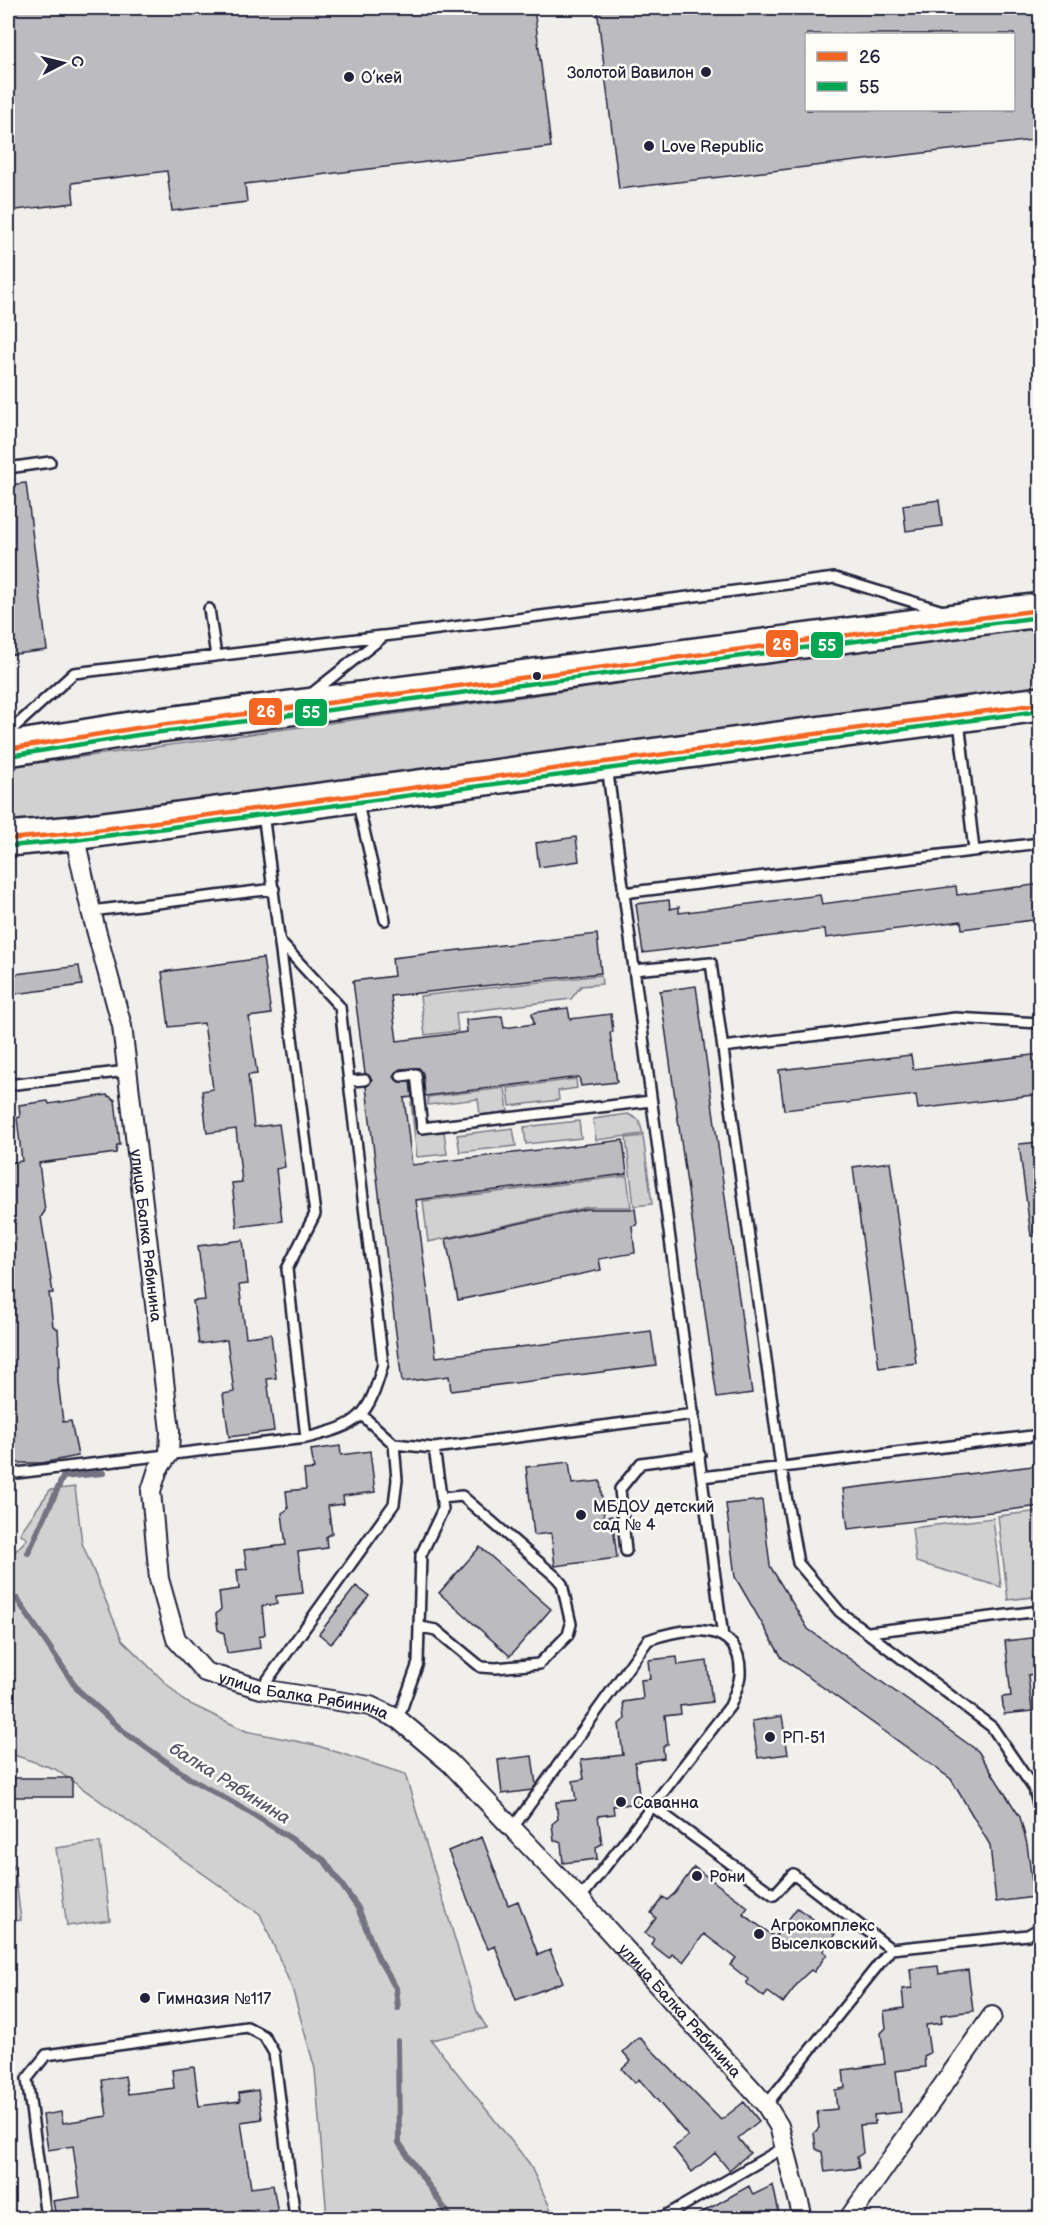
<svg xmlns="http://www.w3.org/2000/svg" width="1048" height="2226" font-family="'Balsamiq Sans',sans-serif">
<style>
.green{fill:#d2d1d1;stroke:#7a7a86;stroke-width:1.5}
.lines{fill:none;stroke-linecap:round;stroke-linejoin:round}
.stream{stroke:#737381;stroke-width:6}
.building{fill:#bcbcc0;stroke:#22223b;stroke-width:1.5;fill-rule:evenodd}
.lane-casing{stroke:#22223b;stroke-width:14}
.street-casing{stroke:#22223b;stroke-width:22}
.highway-casing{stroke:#22223b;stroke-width:38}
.lane{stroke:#fdfcf7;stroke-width:9}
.street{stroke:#fdfcf7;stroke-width:18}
.highway{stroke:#fdfcf7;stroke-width:33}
.bus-1-casing{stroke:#fdfcf7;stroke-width:9}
.bus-2-casing{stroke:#fdfcf7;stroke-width:9}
.bus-1{stroke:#f26522;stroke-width:4.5}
.bus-2{stroke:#00a651;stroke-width:4.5}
.poi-dot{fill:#22223b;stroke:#fdfcf7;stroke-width:2}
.labels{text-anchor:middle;stroke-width:5;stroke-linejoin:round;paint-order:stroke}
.poi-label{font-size:16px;fill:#22223b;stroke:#fdfcf7;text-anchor:start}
.street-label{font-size:16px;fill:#22223b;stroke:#fdfcf7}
.water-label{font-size:18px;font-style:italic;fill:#58586a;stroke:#fdfcf7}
.line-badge{stroke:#fdfcf7;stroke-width:2}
.badge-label{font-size:16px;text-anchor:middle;font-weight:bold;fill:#fff}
</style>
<rect width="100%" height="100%" fill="#f0efec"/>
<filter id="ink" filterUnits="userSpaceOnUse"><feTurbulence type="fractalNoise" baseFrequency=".0167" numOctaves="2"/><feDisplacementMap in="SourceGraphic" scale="12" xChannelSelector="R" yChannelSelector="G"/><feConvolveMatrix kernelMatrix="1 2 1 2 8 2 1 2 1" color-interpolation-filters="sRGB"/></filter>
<g filter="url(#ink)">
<!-- green -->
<path class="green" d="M1040 626V688L8 824V767Z
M601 975 602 984 581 986 571 999 456 1013 458 1031 425 1035 420 996Z
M576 1079 577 1088 558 1091 559 1100 510 1106 508 1088Z
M505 1088 508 1112 480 1115 478 1099 428 1105V1097Z
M415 1098 419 1134 444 1132 447 1154 417 1157 411 1102Z
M628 1114 639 1120 643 1134 596 1140 593 1119Z
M579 1121 581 1138 526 1144 524 1127Z
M513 1128 516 1146 460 1152 457 1135Z
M643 1136 652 1204 634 1206 626 1138Z
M627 1176 631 1207H588L428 1242 423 1201Z
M75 1487 82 1543 122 1640 184 1701 246 1731 315 1745 405 1774 477 2012 487 2028 431 2040 529 2163 555 2218H327L315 2069 292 1988 260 1914 55 1769 8 1753V1559L27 1539 20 1533 50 1490Z
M1040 1511V1596L1008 1600 998 1516Z
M993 1518 1001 1587 916 1562 912 1528Z
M100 1842 110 1920 67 1926 56 1848Z
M14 1865 21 1920 8 1922V1866Z"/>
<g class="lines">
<!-- stream -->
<path class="stream" d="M28 1553 63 1477 103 1473
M17 1599 78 1690 123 1731 189 1778 256 1816 324 1860 358 1908 378 1958 396 1988 398 2008
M398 2041 399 2143 451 2218"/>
</g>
<!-- building -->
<path class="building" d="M8 8H534L551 147 245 184 247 202 172 211 167 171 72 183 74 203 8 211Z
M597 8H1041V139L619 189ZM807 34H1014V110H807Z
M26 483 47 650 8 655V485Z
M939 500 942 526 906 531 903 505Z
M576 837 579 861 539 867 536 843Z
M1041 884V919L962 929 961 921 826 938 825 929 643 953 636 904 669 900 670 909 679 907V913L820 895 822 904 956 886 957 895Z
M597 934 601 973 391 996 397 1041 467 1032 466 1020 502 1016 504 1028 534 1024 532 1013 551 1010 568 1008 570 1019 611 1014 613 1032 610 1033 617 1082 581 1086 579 1077 425 1096 423 1073 419 1068 400 1069 394 1077 399 1082H410L412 1097 404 1098 412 1165 623 1140 627 1174 416 1200 436 1357 651 1331 656 1365 451 1391 449 1376 402 1382 366 1087 372 1079 365 1073 353 981 394 976 392 958Z
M263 958 271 1014 249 1017 257 1074 248 1075 254 1127 279 1124 285 1167 276 1169 282 1221 237 1227 232 1183 242 1182 236 1129 207 1133 202 1091 213 1089 204 1023 169 1027 162 972Z
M79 966 82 985 8 995V975Z
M696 986 752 1393 717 1398 660 991Z
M1041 1054V1094L918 1109 916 1095 784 1110 779 1070 911 1055 913 1069Z
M107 1095 115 1100 120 1145H117L116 1153 39 1163 45 1211 41 1217 53 1293H49L53 1326 58 1329 60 1366H58V1381L63 1422 71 1421 78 1456 42 1463H17L11 1445 8 1444V1387H13L8 1335V1163L22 1161 17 1118 20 1117 19 1105 48 1101 49 1104Z
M1041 1142V1235L1031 1236 1019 1144Z
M890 1162 916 1363 879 1368 853 1167Z
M586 1209H635L637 1225 632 1226 635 1253 599 1259 601 1270 458 1300 446 1239Z
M243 1240 248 1284 239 1285 246 1337 271 1334 276 1378 267 1379 274 1431 229 1437 223 1394 234 1392 227 1340 199 1344 193 1301 205 1300 198 1246Z
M340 1446 341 1455 370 1451 375 1492 343 1496 344 1504 328 1506 332 1533 326 1537 327 1548 298 1552 303 1593 276 1596 277 1604 262 1606 265 1634 259 1637 260 1648 227 1653 224 1633 218 1630 216 1614 221 1609 219 1592 239 1589 237 1570 247 1569 244 1550 286 1545 282 1513 288 1509 286 1491 306 1489 304 1470 314 1469 311 1450Z
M569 1462 572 1484 600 1481 604 1517 612 1516 617 1558 555 1566 551 1533 534 1535 526 1467Z
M1041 1465V1506L848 1529 843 1489Z
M762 1500 770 1566 808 1629 978 1751 1020 1817 1027 1844 1034 1897 996 1902 990 1845 951 1779 782 1658 735 1577 726 1504Z
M480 1547 551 1609 510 1656 439 1593Z
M356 1586 369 1596 331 1644 319 1634Z
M1041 1637V1673L1028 1675 1032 1711 1004 1714 1002 1697 1011 1696 1005 1641Z
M677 1657 678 1665 707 1661 712 1702 680 1706 681 1714 665 1716 668 1744 663 1747 664 1758 635 1762 640 1803 613 1806 614 1814 598 1816 602 1844 596 1847 597 1859 563 1863 561 1843 554 1840 552 1824 558 1819 556 1802 576 1800 573 1781 584 1779 581 1760 623 1755 619 1724 625 1719 623 1702 643 1699 641 1680 650 1679 648 1660Z
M782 1716 788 1754 758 1758 752 1721Z
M532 1756 536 1785 532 1790 502 1794 498 1760Z
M8 1778H72V1797H8Z
M482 1837 508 1905 518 1901 538 1955 550 1950 563 1982 516 2000 495 1946 488 1949 448 1851Z
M694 1867 748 1907 743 1914 775 1937 797 1908 835 1934 823 1951 827 1954 814 1972 811 1970 801 1979 783 2003 768 1992 764 1997 746 1983 749 1980 730 1965 736 1958 704 1934 683 1962 672 1954 669 1958 651 1944 654 1939 645 1933 656 1918 651 1913 663 1897 667 1900 675 1893Z
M938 1966 939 1974 968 1970 973 2011 941 2015 942 2023 926 2025 930 2053 924 2056 925 2067 896 2071 901 2112 874 2115 875 2124 860 2125 863 2153 857 2157 859 2168 825 2172 822 2152 816 2149 814 2133 819 2128 817 2111 837 2109 835 2090 845 2088 843 2070 885 2064 881 2033 886 2028 884 2011 904 2008 902 1989 912 1988 910 1969Z
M639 2037 721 2120 744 2102 759 2121 738 2138 750 2153 729 2170 715 2153 692 2172 673 2148 688 2136 639 2079 635 2083 622 2069 631 2061 623 2052Z
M194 2067 199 2106 240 2101 239 2093 258 2090 262 2119 241 2122 251 2188 273 2185 278 2214 258 2217 257 2209 213 2215V2218H56L53 2201 80 2197 73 2146 48 2150 43 2115 61 2112 63 2123 107 2116 102 2080 125 2076 128 2094 174 2088 172 2070Z
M773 2185 780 2218H692L749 2186 753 2195Z"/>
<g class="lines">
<defs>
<path id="lane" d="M8 468 50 462
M209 609 216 656
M311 694 384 636 835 578 943 611
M959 721 974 850
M8 733 74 673 382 636
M607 766 723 1637
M357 800 385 920
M263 813 315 1214 287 1269 306 1438
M623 893 1040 843
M91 911 274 889
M634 970 711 963 781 1467 798 1563 840 1612 992 1727 1034 1789 1040 1812
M723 1047 955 1018 1040 1023
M401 1076 416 1074 422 1128 651 1101
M350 1081 365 1080
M8 1085 127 1071
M363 1416 394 1444 434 1448 694 1414
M8 1474 306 1438C360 1425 368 1418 383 1364L340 1007 281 943
M702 1477 1040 1435
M626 1551 620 1489 641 1463 700 1455
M421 1627 436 1630 481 1667 496 1668 539 1664 568 1635 571 1624 562 1584 556 1577 462 1496 442 1498
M869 1632 1040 1611
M261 1689 394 1504 397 1480 394 1444
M398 1719 418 1663 421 1555 443 1509 434 1448
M652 1806 774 1895 793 1874 891 1949
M512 1829 648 1640C684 1627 743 1619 740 1675 739 1685 734 1696 730 1706L580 1899
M766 2105 891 1949 1028 1935 1040 1928
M665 2216 785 2147
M46 2218 27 2079 46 2055 247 2027 264 2036 274 2053 295 2218"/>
<g id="street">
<path id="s1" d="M74 833 91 911 122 1026 170 1431 169 1454 158 1469 151 1491 159 1579 176 1639 205 1672 261 1689 370 1706 398 1719 450 1763 580 1899 766 2105 779 2126 803 2218"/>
<path d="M849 2218 992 2016"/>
</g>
<path id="highway" d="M8 749 137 728 1040 610
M8 839 74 833 1040 704"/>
</defs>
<!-- lane casing -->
<use href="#lane" class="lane-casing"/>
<!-- street casing -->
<use href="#street" class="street-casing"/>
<!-- highway casing -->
<use href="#highway" class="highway-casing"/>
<!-- lane -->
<use href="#lane" class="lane"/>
<!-- street -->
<use href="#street" class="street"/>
<!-- highway -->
<use href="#highway" class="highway"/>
<defs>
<path id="bus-1" d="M8 749 137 728 1040 610
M8 839 74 833 1040 704"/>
<path id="bus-2" d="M9 756 138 735 1040 617
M9 846 75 840 1040 711"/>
</defs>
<!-- bus-1 casing -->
<use href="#bus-1" class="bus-1-casing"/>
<!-- bus-2 casing -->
<use href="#bus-2" class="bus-2-casing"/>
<!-- bus-1 -->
<use href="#bus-1" class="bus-1"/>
<!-- bus-2 -->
<use href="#bus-2" class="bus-2"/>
</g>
</g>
<!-- markers -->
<g class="poi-dot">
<circle cx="706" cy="72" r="6"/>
<circle cx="349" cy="77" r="6"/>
<circle cx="649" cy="146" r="6"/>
<circle cx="537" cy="676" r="5"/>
<circle cx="581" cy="1515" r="6"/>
<circle cx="770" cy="1737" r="6"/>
<circle cx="621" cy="1802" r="6"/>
<circle cx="697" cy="1876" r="6"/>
<circle cx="759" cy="1934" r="6"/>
<circle cx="145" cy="1998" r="6"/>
</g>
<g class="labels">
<!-- poi labels -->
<g class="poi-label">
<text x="694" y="78" text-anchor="end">Золотой Вавилон</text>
<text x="361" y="83">О’кей</text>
<text x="661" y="152">Love Republic</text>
<text x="593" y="1512">МБДОУ детский<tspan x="593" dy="18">сад № 4</tspan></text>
<text x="782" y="1743">РП-51</text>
<text x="633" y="1808">Саванна</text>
<text x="709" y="1882">Рони</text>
<text x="771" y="1931">Агрокомплекс<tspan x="771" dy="18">Выселковский</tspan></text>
<text x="157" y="2004">Гимназия №117</text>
</g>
<!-- street labels -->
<g class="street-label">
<text dy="6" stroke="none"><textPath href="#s1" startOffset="410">улица Балка Рябинина</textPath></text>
<text dy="6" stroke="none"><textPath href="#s1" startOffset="968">улица Балка Рябинина</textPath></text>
<text dy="6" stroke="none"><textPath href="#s1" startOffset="1472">улица Балка Рябинина</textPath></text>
</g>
<!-- water labels -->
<g class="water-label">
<text transform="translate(230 1783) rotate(32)" y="6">балка Рябинина</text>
</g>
</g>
<g class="line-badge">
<rect x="765" y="629" width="34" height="29" rx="6" fill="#f26522"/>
<rect x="810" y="631" width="34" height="28" rx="6" fill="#00a651"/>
<rect x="248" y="697" width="35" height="29" rx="6" fill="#f26522"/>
<rect x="294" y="698" width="34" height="29" rx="6" fill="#00a651"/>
</g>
<g class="badge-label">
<text x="782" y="650">26</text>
<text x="827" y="651">55</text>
<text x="266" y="717">26</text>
<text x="311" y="718">55</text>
</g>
<!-- margin -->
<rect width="1048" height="2226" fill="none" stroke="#fdfcf7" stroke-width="30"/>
<rect x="15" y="15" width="1018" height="2196" fill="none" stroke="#22223b" stroke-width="2" filter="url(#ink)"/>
<!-- legend -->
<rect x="805" y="33" width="210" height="78" fill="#fdfcf7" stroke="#a5a5ac" stroke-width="1.5"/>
<rect x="817" y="52" width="30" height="9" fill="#f26522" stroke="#a5a5ac" stroke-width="1.5"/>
<text x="859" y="63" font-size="18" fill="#22223b">26</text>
<rect x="817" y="82" width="30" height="9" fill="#00a651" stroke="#a5a5ac" stroke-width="1.5"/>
<text x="859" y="93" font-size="18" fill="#22223b">55</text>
<!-- north arrow -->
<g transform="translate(63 63) rotate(83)" stroke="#fdfcf7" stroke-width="4.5" paint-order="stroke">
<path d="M0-4.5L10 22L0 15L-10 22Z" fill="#22223b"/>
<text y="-9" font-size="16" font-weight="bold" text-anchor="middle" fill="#22223b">С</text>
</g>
</svg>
